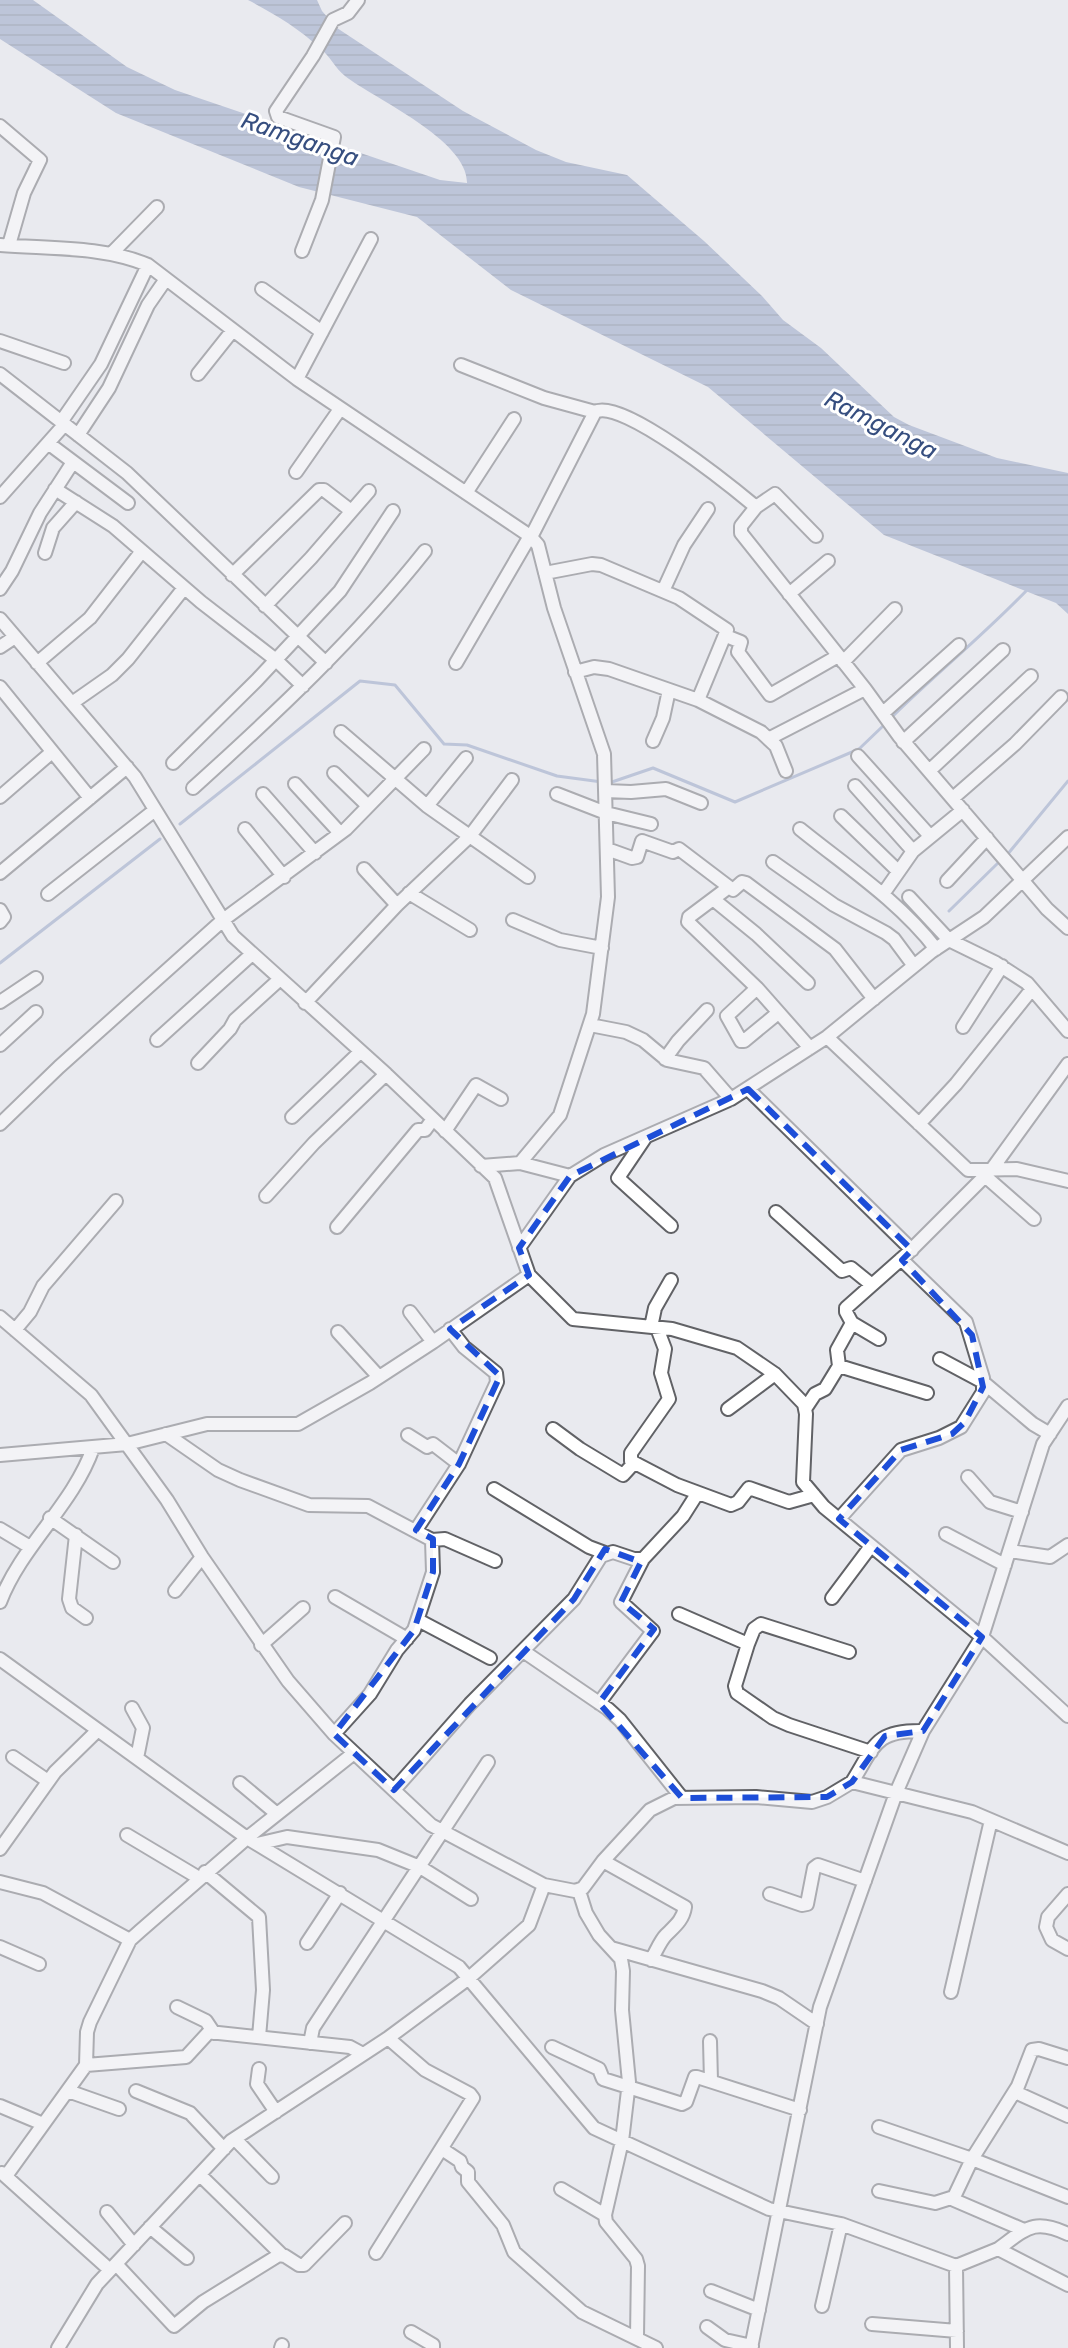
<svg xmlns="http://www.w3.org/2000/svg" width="1068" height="2348" font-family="Rubik,sans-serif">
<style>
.water{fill:url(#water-rules)}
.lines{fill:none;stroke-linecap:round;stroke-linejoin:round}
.stream{stroke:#889abe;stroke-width:3}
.minor-casing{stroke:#616266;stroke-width:16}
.minor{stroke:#fff;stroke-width:12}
.marked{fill:none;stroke:#1d4ed8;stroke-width:6;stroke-dasharray:16 10;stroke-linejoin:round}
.labels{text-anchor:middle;stroke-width:6;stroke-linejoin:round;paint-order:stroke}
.water-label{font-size:24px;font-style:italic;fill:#364e7f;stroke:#fff}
</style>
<defs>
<pattern id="water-rules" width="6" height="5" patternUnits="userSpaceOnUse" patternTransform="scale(2)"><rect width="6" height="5" fill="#889abe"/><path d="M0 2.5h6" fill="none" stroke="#707e9b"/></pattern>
</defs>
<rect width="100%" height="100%" fill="#e9eaef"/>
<!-- water -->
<path class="water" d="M0 0H33L127 67 175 90 440 180 467 183C468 140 375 99 345 76 335 68 330 56 320 48 298 28 275 14 248 0H317L322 11 337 28 463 111 536 150 566 162 627 175 704 241 762 296 783 320 821 348 894 417 909 425 997 458 1068 473V614L1056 603 884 535 708 387 511 290 417 217 299 187 116 113 0 39Z"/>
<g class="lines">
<!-- stream -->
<path class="stream" d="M894 715C938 672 986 633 1028 589
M609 783 653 768 735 802 859 749 883 726
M180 824 360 681 395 685 444 744 467 745 557 776 602 782
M1007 855 1068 781
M949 911 999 862
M0 963 160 839"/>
<defs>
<path id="minor" d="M0 126 40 160 24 193 9 245
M0 245C50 249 102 246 148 265L297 379 530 536 538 545 554 608 604 754 608 897 593 1014 560 1115 520 1163
M302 251 322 200 334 137 278 117 276 111 313 56 333 20 348 13 358 0
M111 254 157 207
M262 289 322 332
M0 341 64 363
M461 365 544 398 595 412
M0 374 127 473 326 663
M198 374 233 330
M297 379 371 239
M61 422 101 364 148 265
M78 435 109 388 148 305 166 279
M48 443 128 503
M296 472 340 409
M55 489 113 526 201 602 276 660 303 686
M466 493 514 419
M0 497 64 425
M756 507 775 494 816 536
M531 537 595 412C621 397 732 487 756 507L741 526V533L865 689 899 736 1047 909 1068 928
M45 553 53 528 76 502
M545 573 592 564 601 565 679 598 727 630 698 700
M232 575 319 490H324L350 510
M0 589 12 571 40 513 73 462
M663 591 684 545 708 509
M789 594 828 561
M265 606 311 558 369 491
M0 619 135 777 233 936 386 1074 495 1178 529 1275 573 1319 672 1329 737 1348 775 1374 804 1404 806 1414 803 1482 824 1507 982 1637 1068 1716
M726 636 741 642 738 652 770 695 838 656
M0 647 15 637
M843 662 895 609
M37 663 90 618 142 551
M456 663 530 536
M575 672 594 667 609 669 698 700 761 732 776 746 786 771
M0 687 90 798
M72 703 112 675 128 659 184 588
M883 713 959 645
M341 732 427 806 528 877
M770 738 865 689
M653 741 663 718 669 690
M903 742 1003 650
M858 756 930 836
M173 763 257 680 340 591 393 511
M929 771 1031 676
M334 773 368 806
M295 784 340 833
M855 786 913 851
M193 788C276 713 356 638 425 551
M605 791 631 792 666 789 701 803
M263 794 315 853
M557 794 606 813 651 824
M0 797 52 752
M953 798 1015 744 1061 697
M427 806 466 758
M841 816 898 871
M245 829 284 877
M800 829C847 867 899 901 936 949
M607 849 632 858 637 857 642 841 673 852 679 849 733 890 742 882 746 883 835 949 874 999
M773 862 834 905 886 933 894 939 914 966
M364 869 397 905
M0 873 127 767
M947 881 987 838
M729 887 689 917 688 922 757 988 810 1048
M409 893 470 930
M48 894 155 810
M883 894 913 851 963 810
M909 897 949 940 996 963 1027 983 1068 1031
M713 899 756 934 808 983
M0 910 4 917 0 922
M513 920 560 940 602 948
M757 988 727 1016 741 1041H744L778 1013
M0 1002 36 978
M305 1003 397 905 470 836 512 780
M590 1025 626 1032 643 1040 667 1060 704 1068 731 1099
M963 1027 1002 966
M827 1037 968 1170 1017 1169 1068 1181
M157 1040 252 954
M0 1045 36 1012
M665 1059 678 1041 707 1010
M198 1063 230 1029 235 1020 280 979
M748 1089 912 1250
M292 1117 359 1053
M0 1124 59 1067 223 920 346 829 424 749
M919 1124 956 1084 1032 989
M445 1131 476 1085 501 1099
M645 1138 618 1178 671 1226
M481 1166 520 1163 570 1176 604 1155 731 1099 827 1037 931 952 984 917 1068 837
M985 1176 1034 1219
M266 1196 314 1143 386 1074
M776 1212 842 1271 851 1268 872 1285
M337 1227 418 1130H425L433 1119
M519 1248 570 1176
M410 1312 433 1342
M0 1317 91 1395 167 1500 202 1557 288 1681 334 1734 431 1825 544 1885 575 1891 583 1888 603 1861 650 1810 674 1798 756 1797 812 1802 827 1797 852 1782 972 1812 1068 1853
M651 1327 655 1308 671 1280
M657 1328 665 1349 661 1373 669 1399 631 1453V1461L677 1485 731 1505 738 1502 749 1488 789 1502 814 1495
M15 1330 30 1312 43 1286 116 1201
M338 1332 379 1377
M879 1339 852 1323 846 1312V1308L908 1253 992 1169 1068 1064
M940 1359 983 1382 1033 1424 1050 1434
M839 1366 837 1350 852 1323
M728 1409 775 1374
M805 1409 815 1394 825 1389 839 1366 927 1393
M553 1429 580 1449 623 1475 634 1463
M166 1434 218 1470 240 1480 309 1505 368 1506 432 1540 433 1572 414 1630 397 1650 370 1694 334 1734
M408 1435 427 1447 433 1444 459 1464
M0 1455 127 1444 207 1424H298L370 1383 433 1342 529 1275
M968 1477 990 1502 1022 1512
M494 1489 589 1547 605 1553
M50 1518 113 1562
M839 1519 901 1450 939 1438 961 1427 983 1392V1378L966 1322 901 1259
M0 1529 30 1547
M416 1530 459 1464 497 1382 496 1373 464 1347 450 1329
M946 1534 1005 1565
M76 1535 69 1599 72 1608 86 1618
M432 1540 445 1539 495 1561
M1010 1551 1050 1557 1068 1545
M175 1591 202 1557
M335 1597 407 1639
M832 1598 871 1546
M0 1602C22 1545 73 1505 93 1448
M679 1614 748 1644 735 1686 737 1693 773 1718 789 1725 871 1752
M418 1620 490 1658
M748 1644 754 1629 761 1624 849 1652
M261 1645 303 1608
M523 1651 608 1709 620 1720 682 1798
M0 1659 247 1838 459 1967 594 2128 769 2209 841 2224 956 2266 998 2249 1068 2285
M599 1703 653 1631 621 1602 643 1559
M132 1708 143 1728 137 1758
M13 1757 48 1781
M852 1782C875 1745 875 1730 923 1731
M240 1783 277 1814
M394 1790 470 1704 574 1599 601 1556 613 1552 634 1559H643L683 1516 697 1494
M127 1835 199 1878
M257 1844 287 1837 378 1850 420 1867 471 1899
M0 1849 55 1772 98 1730
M603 1861 685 1907C683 1920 675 1926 666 1935 660 1941 656 1952 651 1960
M205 1872 259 1917 263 1990 259 2037
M0 1882 43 1893 130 1940
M579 1891 586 1913 599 1935 621 1959 623 1971 622 2010 629 2082 622 2141 605 2215 606 2222 636 2259 638 2266 637 2337
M770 1894 802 1905 807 1904 814 1868 818 1865 865 1881
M1068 1894 1048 1917 1046 1927 1052 1940 1068 1949
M307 1943 340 1893
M0 1947 39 1964
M611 1948 762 1991 779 1998 817 2024
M951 1992 991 1820
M177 2007 206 2021 214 2033
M710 2041 711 2081
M310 2043 313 2028 488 1762
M552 2047 599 2069 603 2079 682 2104 686 2102 695 2077H697L800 2110
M86 2065 186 2057 209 2032 350 2047 363 2054
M259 2069 257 2084 276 2112
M68 2091 119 2109
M136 2091 190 2113 224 2149
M1015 2092 1068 2116
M0 2106 43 2124
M879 2127 972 2159 1068 2197
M235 2139 272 2177
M442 2149 460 2161 462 2167 468 2172V2182L503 2225 514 2252 582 2312 656 2348
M2 2173 110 2270
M200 2175 282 2255
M6 2176 86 2065 87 2032 90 2022 130 1940 140 1931 247 1838 354 1753
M561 2189 605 2215
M879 2191 935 2203 954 2197
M107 2212 134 2245
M150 2227 187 2258
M1024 2230 954 2200V2197L972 2159 1018 2086 1032 2050 1039 2049 1068 2058
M998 2249C1027 2228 1034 2218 1068 2234
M376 2253 473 2098 470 2094 425 2070 388 2038
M116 2264 174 2326 203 2302 279 2255 285 2256 299 2265H304L345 2223
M956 2266 957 2348
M711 2291 759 2310
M822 2306 841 2224
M872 2324 957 2331
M707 2327 725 2340 752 2346
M411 2332 433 2345V2348
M58 2348 97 2284 231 2141 388 2038 469 1978 529 1925 544 1885
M281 2348 282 2345
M751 2348 820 2007 896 1793 923 1731 982 1637 1043 1444 1068 1406"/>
</defs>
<!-- minor casing -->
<use href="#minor" class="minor-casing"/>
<!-- minor -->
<use href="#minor" class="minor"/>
</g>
<!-- marked area -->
<path d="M0 0H1068V2348H0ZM748 1089 912 1250 902 1260 972 1335 983 1387 965 1422 952 1434 901 1450 839 1519 982 1637 923 1731 885 1736 852 1782 827 1797 682 1798 599 1703 654 1629 621 1602 641 1562 605 1549 574 1599 394 1790 334 1734 414 1630 433 1572V1539L416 1530 459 1464 500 1376 450 1329 529 1275 519 1248 570 1176Z" fill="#e9eaef" fill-opacity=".55" fill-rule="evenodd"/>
<path class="marked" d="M748 1089 912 1250 902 1260 972 1335 983 1387 965 1422 952 1434 901 1450 839 1519 982 1637 923 1731 885 1736 852 1782 827 1797 682 1798 599 1703 654 1629 621 1602 641 1562 605 1549 574 1599 394 1790 334 1734 414 1630 433 1572V1539L416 1530 459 1464 500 1376 450 1329 529 1275 519 1248 570 1176Z"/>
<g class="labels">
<!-- water labels -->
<g class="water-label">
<text transform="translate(300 139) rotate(19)" y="8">Ramganga</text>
<text transform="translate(881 425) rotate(27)" y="8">Ramganga</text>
</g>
</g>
</svg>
